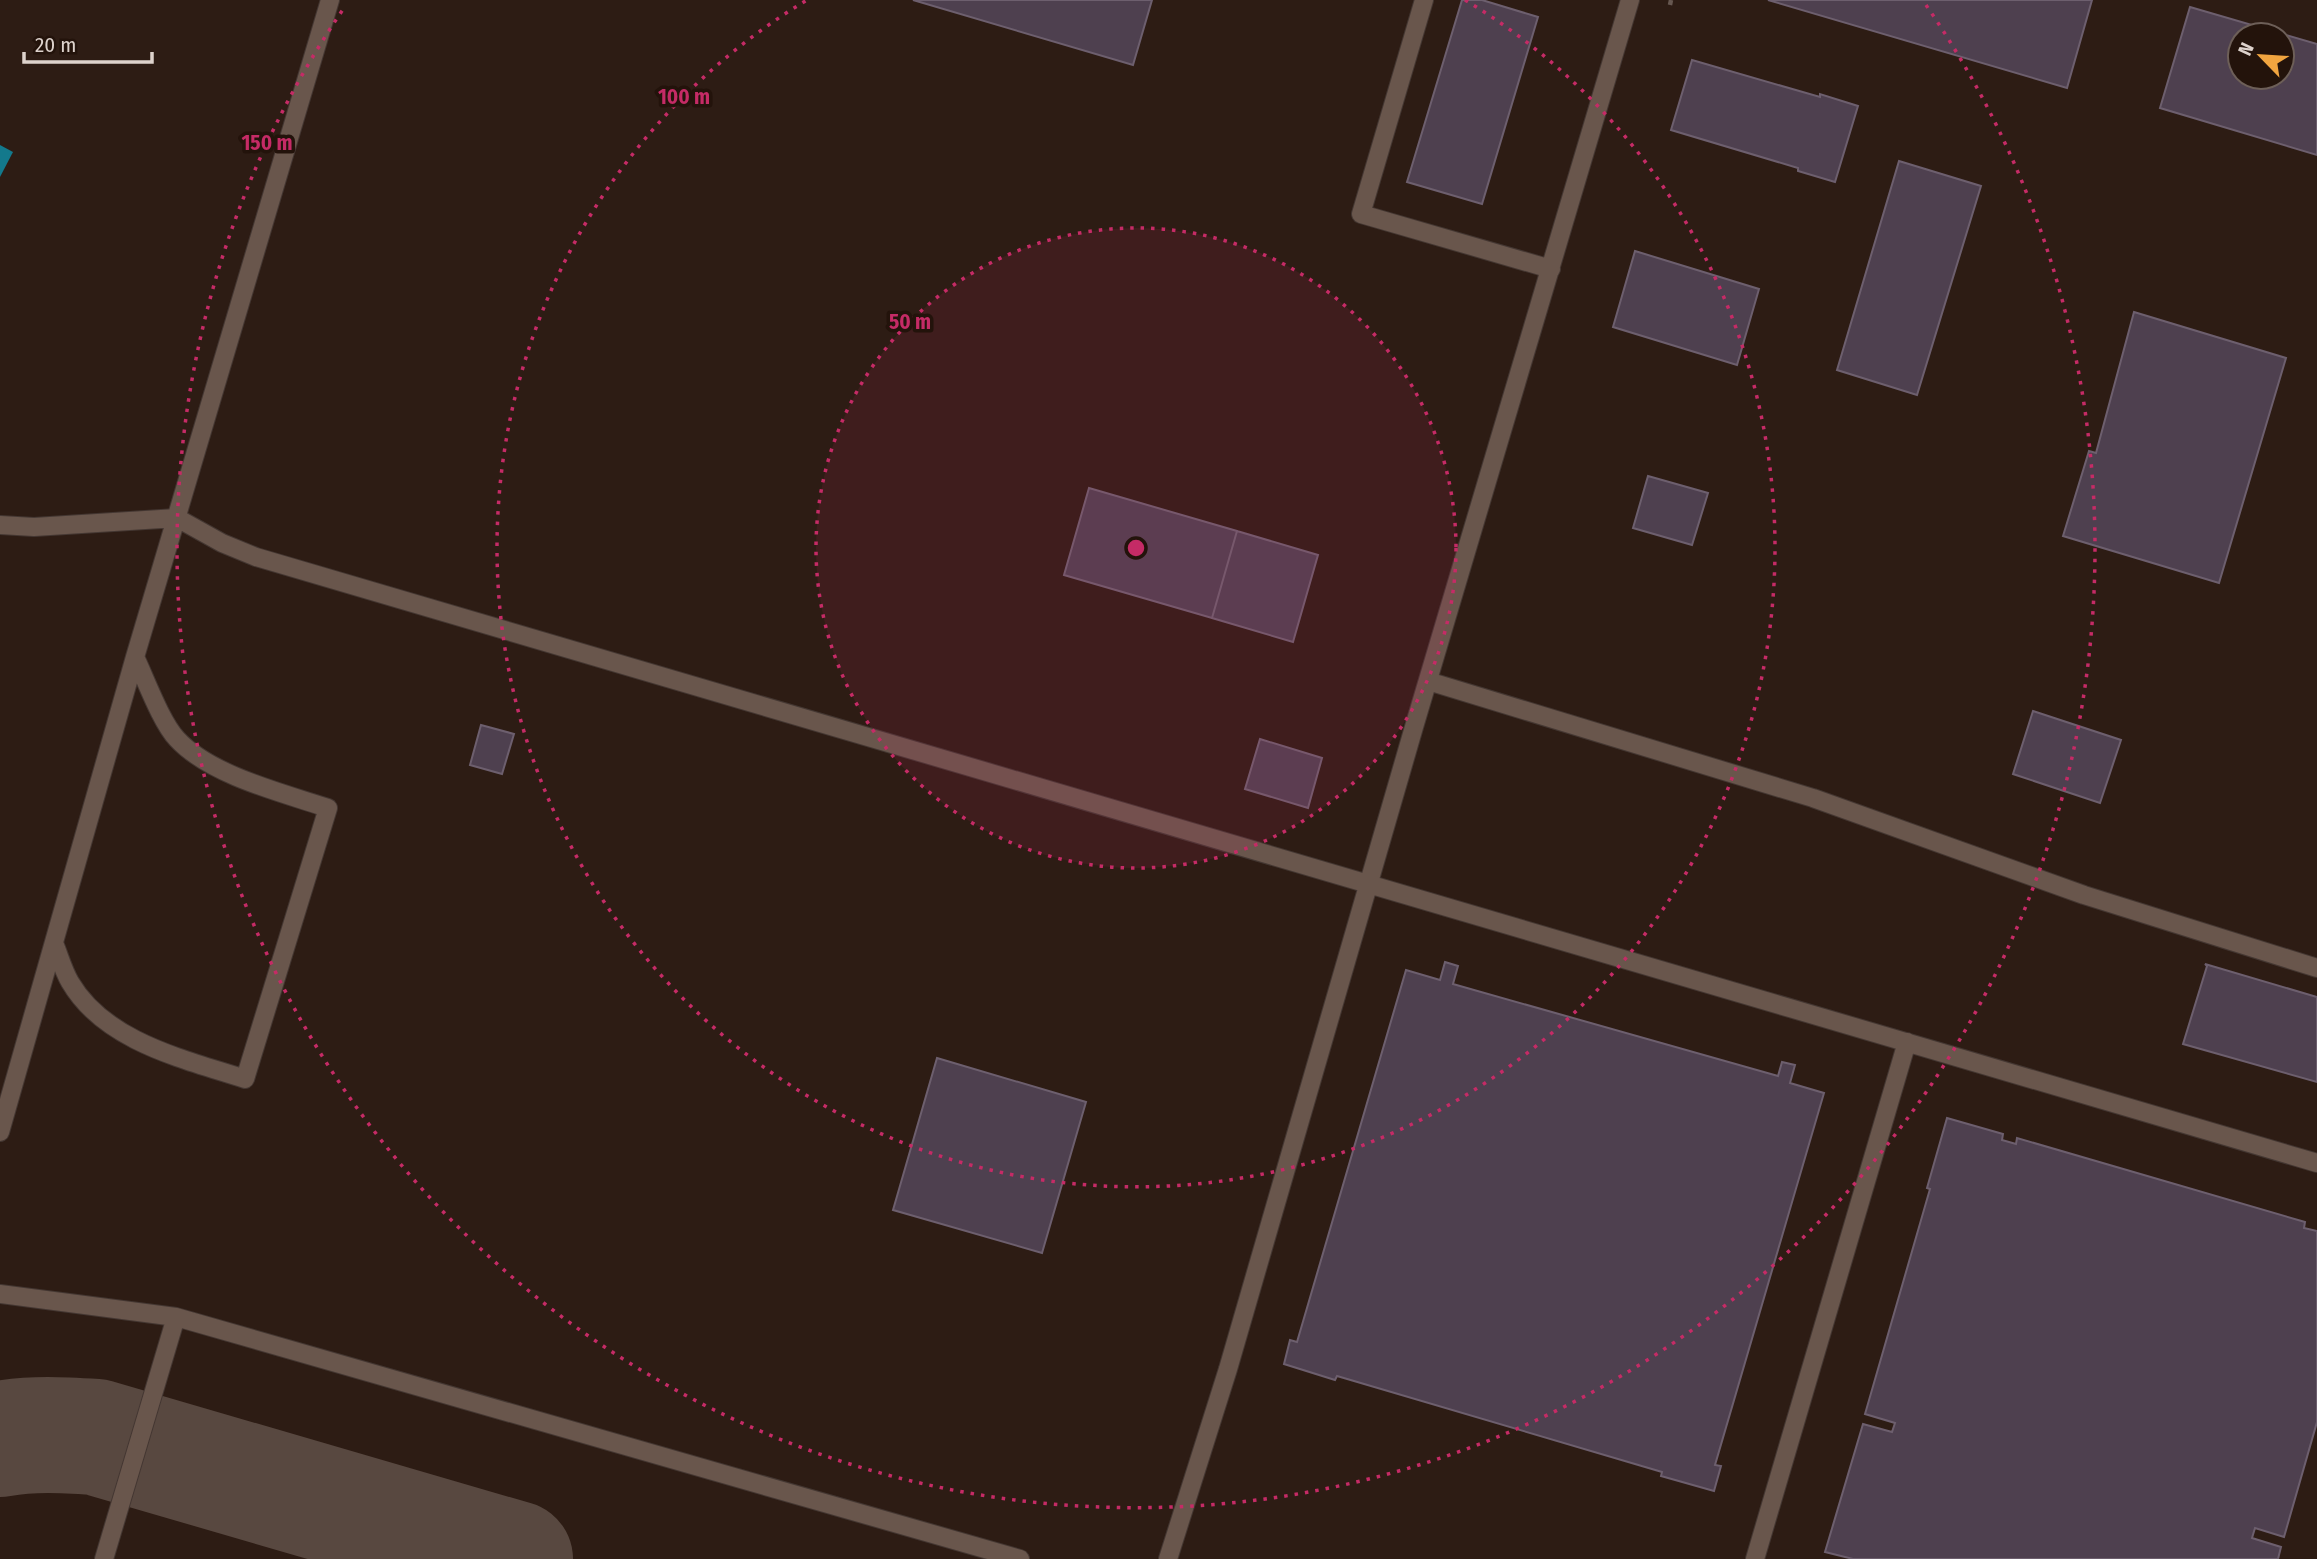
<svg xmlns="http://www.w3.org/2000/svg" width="2317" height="1559" font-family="'Fira Sans Condensed',sans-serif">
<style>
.water{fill:#13798c}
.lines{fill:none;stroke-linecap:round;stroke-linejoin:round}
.taxiway{stroke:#584840;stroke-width:116}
.building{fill:#4e404f;stroke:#6d5f6e;stroke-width:2;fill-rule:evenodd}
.service-casing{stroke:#443732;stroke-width:20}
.path{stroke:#665750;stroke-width:4.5;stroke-dasharray:7 3.5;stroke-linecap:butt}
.service{stroke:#69564c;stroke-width:18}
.ring{fill:none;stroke:#c52b66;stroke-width:3.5;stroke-dasharray:3.5 7}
.centre{fill:#c52b66;stroke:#23130b;stroke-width:3.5}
.ring-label{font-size:21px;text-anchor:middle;font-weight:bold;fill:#c52b66;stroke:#23130b;stroke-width:7;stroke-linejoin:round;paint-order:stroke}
</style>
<rect width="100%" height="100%" fill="#2d1c14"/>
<!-- water -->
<path class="water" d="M0 145 13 152 0 177Z"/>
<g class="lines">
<!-- taxiway -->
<path class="taxiway" d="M0 1439C32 1433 64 1435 96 1437L515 1559"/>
</g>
<!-- building -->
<path class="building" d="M913 0H1152L1133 65Z
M1462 0H1482L1538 17 1482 204 1407 182Z
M1768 0H2092L2067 88Z
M2190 7 2317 44V155L2160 108ZM2240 35H2282V77H2240Z
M1692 60 1820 97V94L1858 106 1835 182 1798 171V168L1671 130Z
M1899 161 1981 186 1917 395 1837 370Z
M1635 251 1759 289 1737 365 1613 327Z
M2134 312 2286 358 2219 583 2063 536 2089 451 2096 453Z
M1648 476 1708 493 1692 545 1633 528Z
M1089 488 1237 531 1212 618 1064 575Z
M1237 531 1318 555 1293 642 1212 618Z
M2033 711 2121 740 2100 803 2013 774Z
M481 725 514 734 502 774 470 765Z
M1260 739 1322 758 1308 808 1245 789Z
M1445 962 1458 966 1453 984 1778 1076 1782 1062 1795 1065 1790 1083 1824 1093 1715 1465 1721 1466 1714 1491 1661 1476 1662 1472 1337 1376 1335 1380 1284 1364 1290 1340 1297 1342 1406 970 1440 980Z
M2205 964 2317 997V1082L2183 1044 2207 966Z
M937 1058 1086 1102 1042 1253 893 1210Z
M1947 1118 2003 1134 2002 1140 2016 1144 2017 1138 2305 1222 2304 1228 2317 1231V1422L2284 1537 2255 1528 2252 1538 2281 1547 2278 1559H1853L1825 1552 1863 1424 1892 1432 1895 1423 1865 1414 1930 1189 1927 1188Z"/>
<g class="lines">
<defs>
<path id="service" d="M1424 0 1361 214 1551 269
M0 525 34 527 177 518 222 543 256 557 2317 1163
M1428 681 1813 798 2084 895 2317 968
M54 943C59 955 63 970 70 982 105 1042 184 1059 245 1079L328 808C282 793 210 775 177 739 161 722 146 680 135 657
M0 1132 135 657 330 0
M0 1294 176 1317 1020 1559
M104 1559 176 1317
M1168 1559 1228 1369 1414 727 1630 0
M1755 1559 1907 1042"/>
</defs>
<!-- service casing -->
<use href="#service" class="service-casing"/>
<!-- path -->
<path class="path" d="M1670 5 1671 0"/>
<!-- service -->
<use href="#service" class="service"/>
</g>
<!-- distance rings -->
<circle cx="1136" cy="548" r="320" fill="#c52b66" fill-opacity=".12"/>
<g class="ring">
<circle cx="1136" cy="548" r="320"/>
<path d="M1465 0A639 639 0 1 1 807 0"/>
<path d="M1926 5A959 959 0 1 1 346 5"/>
</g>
<circle cx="1136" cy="548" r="10" class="centre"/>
<g class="ring-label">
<text x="684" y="104">100 m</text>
<text x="267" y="150">150 m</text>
<text x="910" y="329">50 m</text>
</g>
<!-- north arrow -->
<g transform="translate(2261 56) rotate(295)"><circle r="33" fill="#23130b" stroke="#6d5f58" stroke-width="2"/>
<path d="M0-5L12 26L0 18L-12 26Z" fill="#f1a540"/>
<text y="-10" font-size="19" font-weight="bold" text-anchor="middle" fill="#ddd2cc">N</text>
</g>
<!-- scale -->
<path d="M24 52v10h128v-10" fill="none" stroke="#ddd2cc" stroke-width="3.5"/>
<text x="35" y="52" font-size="21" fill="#ddd2cc" stroke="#23130b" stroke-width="5" paint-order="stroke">20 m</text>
</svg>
